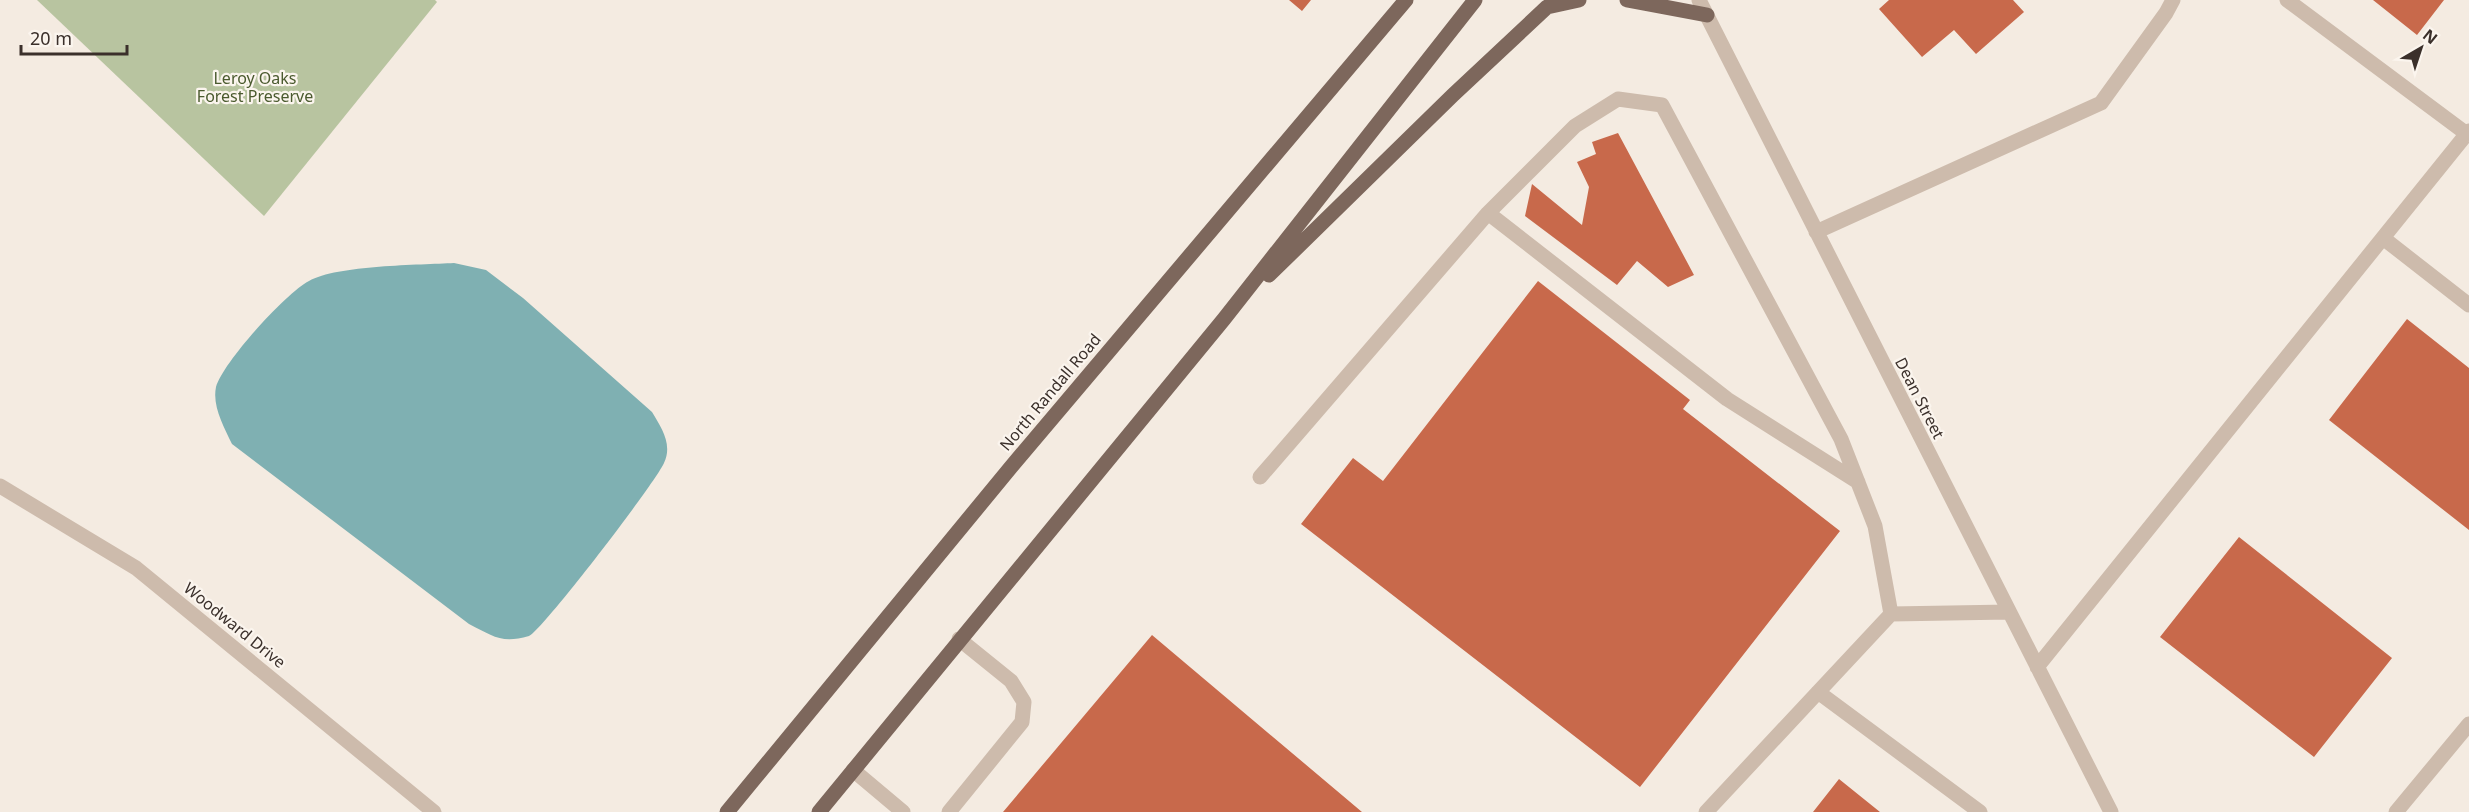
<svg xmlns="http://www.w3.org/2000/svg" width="2469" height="812" font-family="'Noto Sans',sans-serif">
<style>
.green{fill:#b8c4a0}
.water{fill:#7fb0b2}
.building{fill:#c8694b}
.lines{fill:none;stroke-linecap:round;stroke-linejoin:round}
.minor{stroke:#cdbbac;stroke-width:15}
.major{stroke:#7d675c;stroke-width:15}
.labels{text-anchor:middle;stroke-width:4.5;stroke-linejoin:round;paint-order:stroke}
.park-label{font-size:16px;fill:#4a5a2e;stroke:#fbf5ee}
.street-label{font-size:16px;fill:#3b302b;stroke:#fbf5ee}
</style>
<rect width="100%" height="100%" fill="#f4ebe1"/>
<!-- green -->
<path class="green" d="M37 0H435L437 2 264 216Z"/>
<!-- water -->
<path class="water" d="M454 263 486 270 523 298 652 412C661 427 673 444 664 463 656 482 541 632 529 636 501 644 493 636 469 624L232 444C224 427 212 406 216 387 223 362 286 293 309 281 337 265 420 265 454 263Z"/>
<!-- building -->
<path class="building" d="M1289 0H1311L1302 11Z
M1889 0H2013L2024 12 1976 54 1954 30 1922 57 1879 9Z
M2373 0H2444L2417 35Z
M1618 133 1694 275 1668 287 1637 261 1617 285 1525 216 1532 184 1582 225 1589 187 1577 162 1596 154 1592 142Z
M1538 281 1690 400 1683 409 1840 531 1640 787 1301 524 1353 458 1383 481Z
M2407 319 2469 368V530L2329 420Z
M2239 537 2392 658 2314 757 2160 637Z
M1152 635 1362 812H1003Z
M1839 779 1880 812H1813Z"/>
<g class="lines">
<!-- minor -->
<path class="minor" d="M1699 0 2111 812
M2287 0 2467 134
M1488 213 1727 399 1858 482
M1816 232 2101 103 2166 13 2173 0
M2383 238 2469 305
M1260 477 1488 213 1575 126 1618 99 1662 105 1841 439 1875 526 1891 614
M0 486 136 568 434 812
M2037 667 2469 131
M1818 692 1980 812
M853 770 903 812
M949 812 1022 722 1024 702 1011 681 959 639
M1706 812 1891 614 2009 612
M2396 812 2469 724"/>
<!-- major -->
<path class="major" d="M1627 0 1707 15
M1269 275 1453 95 1547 7 1579 0
M727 812 1011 467 1406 0
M819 812 1224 319 1475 0"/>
</g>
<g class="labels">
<!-- park labels -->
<g class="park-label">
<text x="255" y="84">Leroy Oaks<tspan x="255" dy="18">Forest Preserve</tspan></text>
</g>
<!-- street labels -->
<g class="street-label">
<text transform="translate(1050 392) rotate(-50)" y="6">North Randall Road</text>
<text transform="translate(1920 398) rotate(63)" y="6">Dean Street</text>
<text transform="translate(235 625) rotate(39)" y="6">Woodward Drive</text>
</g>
</g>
<!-- north arrow -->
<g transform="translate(2421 48) rotate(39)" stroke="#fbf5ee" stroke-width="4.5" paint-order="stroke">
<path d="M0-4.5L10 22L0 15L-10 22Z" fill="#3b302b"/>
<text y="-9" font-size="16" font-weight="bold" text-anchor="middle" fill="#3b302b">N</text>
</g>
<!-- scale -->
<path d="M21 45v9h106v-9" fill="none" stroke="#3b302b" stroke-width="3"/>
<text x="30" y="45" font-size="18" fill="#3b302b" stroke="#fbf5ee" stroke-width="4.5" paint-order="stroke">20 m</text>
</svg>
